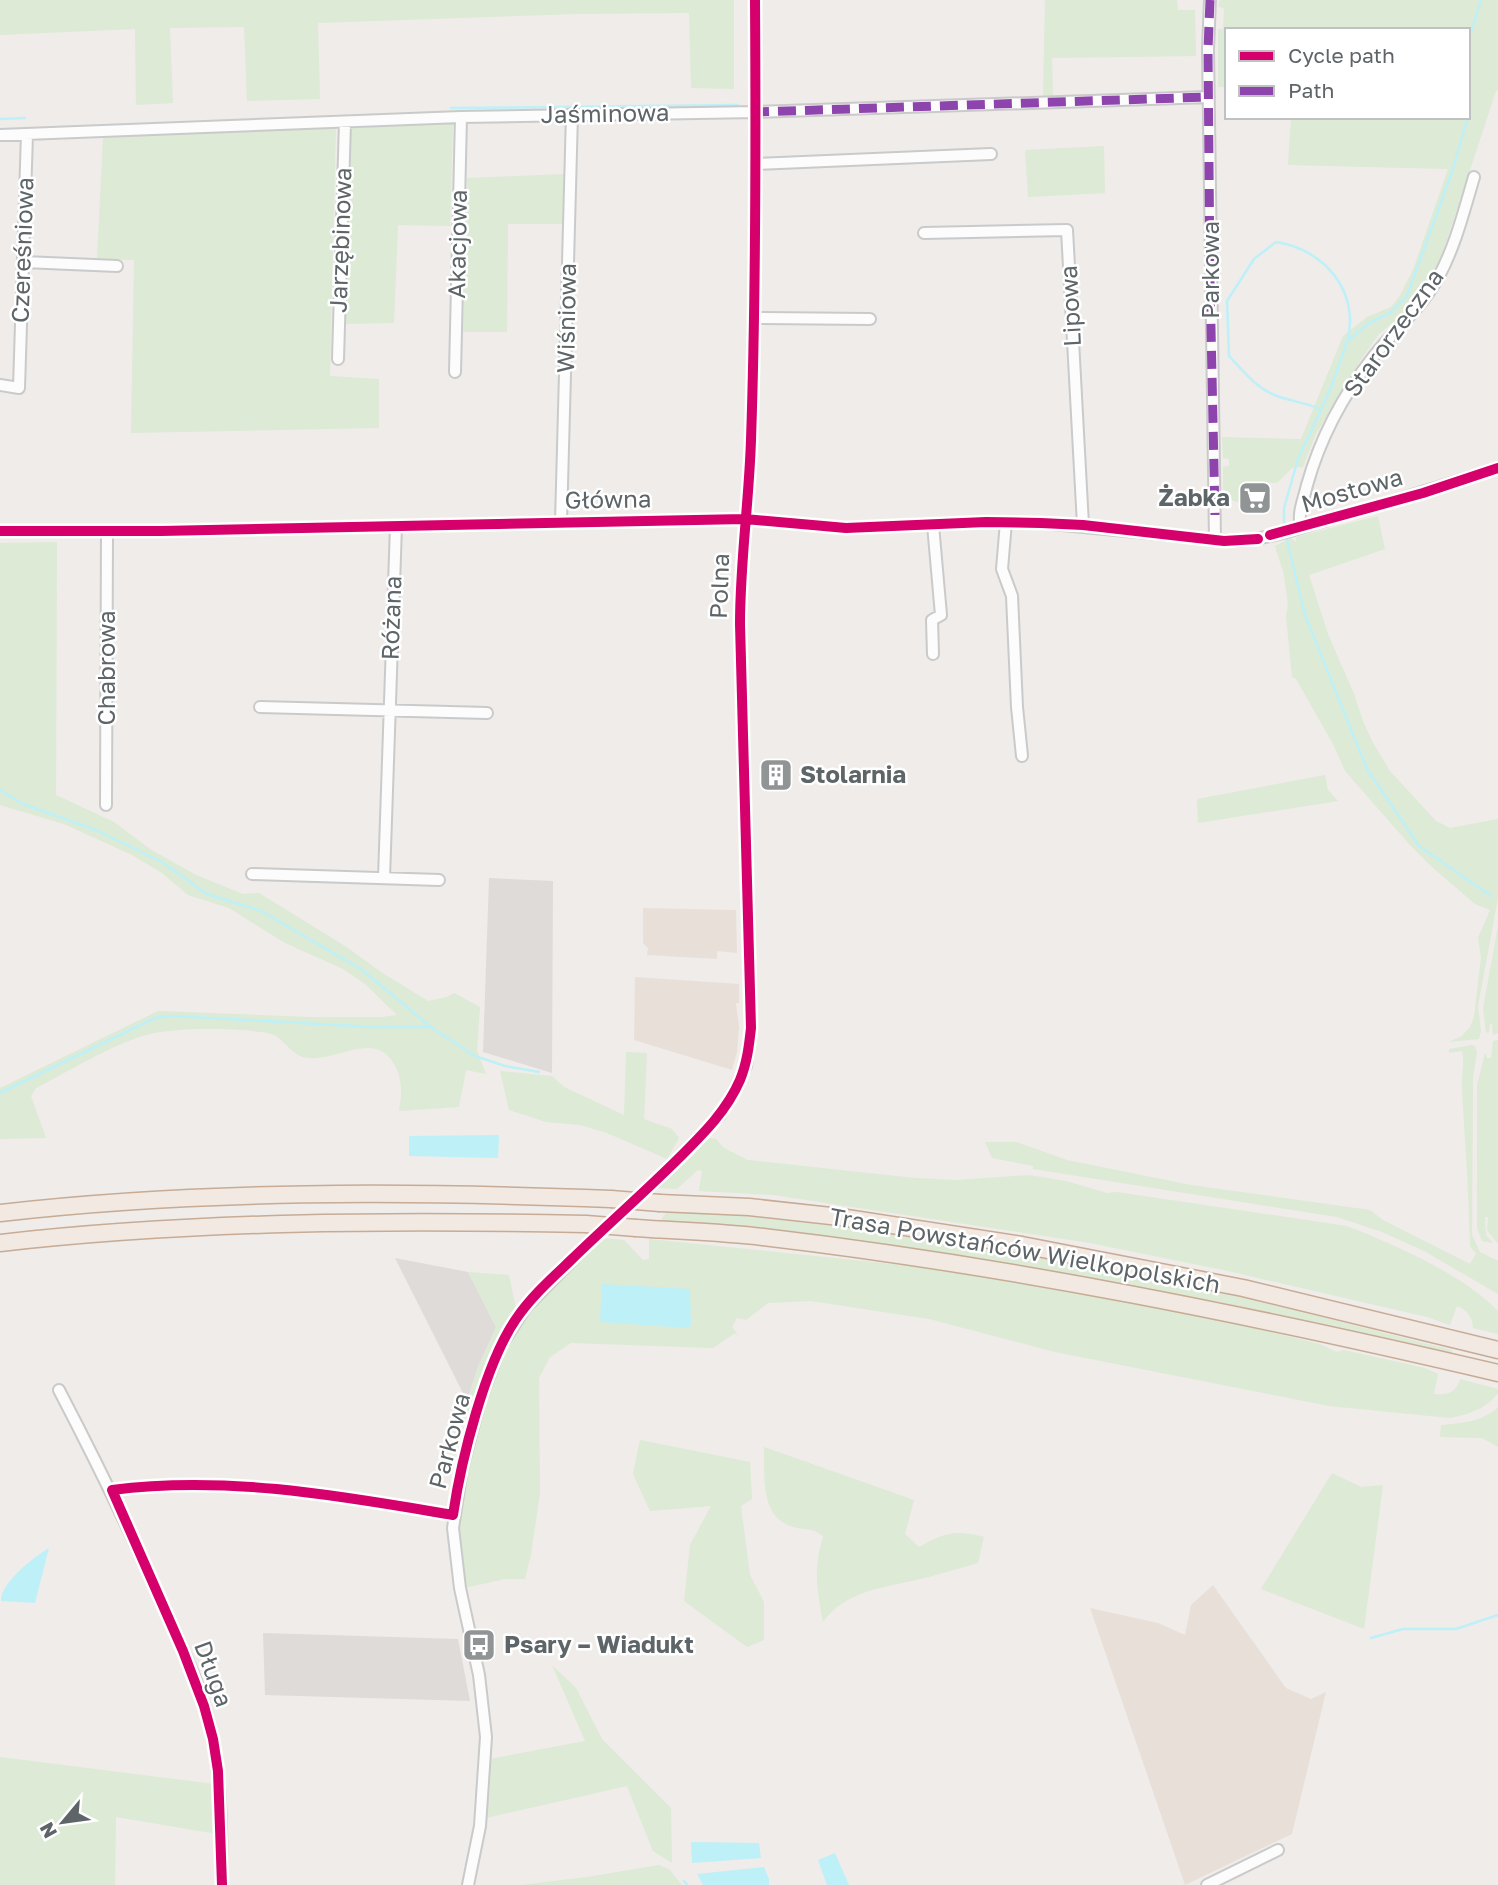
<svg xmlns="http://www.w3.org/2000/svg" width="1498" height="1885" font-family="'Golos Text',sans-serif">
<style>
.commercial{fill:#e8e0d8}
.industrial{fill:#dfdbd9}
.green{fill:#ddead5}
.water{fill:#bef0f8}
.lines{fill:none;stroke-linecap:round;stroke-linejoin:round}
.stream{stroke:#bef0f8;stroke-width:2.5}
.minor-casing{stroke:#cacaca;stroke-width:14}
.highway-casing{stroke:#c7ab95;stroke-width:19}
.minor{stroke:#fdfcfc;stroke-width:10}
.highway{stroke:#f1e9e2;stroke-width:16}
.highway-bridge-casing{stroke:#c7ab95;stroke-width:19;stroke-linecap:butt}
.highway-bridge{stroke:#f1e9e2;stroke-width:16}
.quiet{stroke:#8e44ad;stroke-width:9;stroke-dasharray:18 9;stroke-linecap:butt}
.cycleway-casing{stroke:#fff;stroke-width:15}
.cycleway{stroke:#d6006c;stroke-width:10}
.labels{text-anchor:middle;stroke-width:5;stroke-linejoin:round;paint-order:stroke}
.street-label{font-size:24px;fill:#5e6568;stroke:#fff}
.poi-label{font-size:24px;font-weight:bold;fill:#5e6568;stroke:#fff;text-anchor:start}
</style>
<rect width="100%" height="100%" fill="#efece9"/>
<!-- commercial -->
<path class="commercial" d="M643 908 736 910 737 953 717 951V959L647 955 648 948 643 943Z
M635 977 739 984V1003H736L739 1027 737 1052 732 1070 634 1040Z
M1213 1585 1286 1688 1311 1699 1326 1692 1292 1834 1185 1885 1090 1608 1158 1623 1185 1635 1191 1605Z"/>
<!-- industrial -->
<path class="industrial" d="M489 878 553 881 552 1073 483 1052Z
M395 1258 468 1272 496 1327 478 1367 467 1401Z
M263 1633 458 1639 470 1701 265 1695Z"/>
<!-- green -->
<path class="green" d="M0 0H734V89L691 88 689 13 576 14 318 23 320 99 247 101 244 27 170 28 173 103 136 105 135 29 0 35Z
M1045 0H1177L1178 10H1195L1196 56 1052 58 1053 98H1043Z
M1220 0H1498V90L1496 91 1435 276 1411 308 1379 334 1360 361 1316 434 1303 467 1292 468 1277 483 1260 482V490H1245L1244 504 1227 499 1223 502V467L1229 466V459L1223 458 1222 437 1301 439 1343 336 1367 317 1391 307 1399 297 1413 270 1448 169 1288 165 1291 117H1468V30H1227V87H1218V29H1223L1224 9 1218 6Z
M453 123 450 226 398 225 394 323 343 324 348 127Z
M336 127 330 376 379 379V428L131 433 134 260 97 259 103 137Z
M1104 146 1105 193 1028 197 1025 150Z
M565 174 563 224H508L507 332H463L467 178Z
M1378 516 1385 549 1309 575 1328 634 1354 694 1363 721 1372 741 1390 771 1436 821 1450 828 1498 819V898L1478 1006 1481 1031 1479 1039 1449 1042 1462 1036 1470 1027 1474 1017 1481 957 1478 938 1490 910 1475 904 1432 867 1409 844 1345 771 1333 744 1296 679 1292 677 1286 616 1288 605 1284 575 1275 546 1291 538 1296 542V537Z
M57 542 56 795 114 822 150 849 196 875 243 894 259 893 345 946 381 972 428 1001 447 997 454 993 480 1007 477 1051 486 1074 466 1070 459 1107 399 1111C402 1095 403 1079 394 1064 375 1030 338 1061 308 1058 291 1057 284 1036 268 1033 238 1028 175 1027 146 1035 111 1045 69 1071 36 1088L31 1096 46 1138 0 1139V1088L158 1011 310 1017H382L397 1015 365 984 343 969 285 943 229 908 188 895 162 873 132 855 64 824 0 805V543Z
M1325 775 1328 790 1338 801 1198 823 1197 799Z
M1498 926V1033L1493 1035 1492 1024H1490L1489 1032 1486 1033 1483 1008Z
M1498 1040V1244L1487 1230 1488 1217H1485L1486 1235 1493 1243 1482 1241 1477 1228V1085L1485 1053 1487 1058H1491L1493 1041Z
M1472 1045 1475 1046 1477 1052 1473 1077 1472 1235 1480 1252 1498 1261V1294L1424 1251 1382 1232 1337 1217 1033 1169V1166L992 1158 985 1142H1016L1067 1160 1191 1185 1370 1210 1383 1220 1470 1264 1476 1254 1470 1246C1469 1193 1465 1141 1462 1089 1461 1076 1465 1063 1462 1051L1449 1053V1049Z
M626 1052 647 1053 644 1119 672 1129 679 1138 667 1159 607 1133 580 1125 546 1122 509 1110 500 1071 552 1076 564 1087 624 1115Z
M709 1138 716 1139 724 1148 748 1160 915 1178 956 1180 1029 1175 1066 1181 1107 1193 1117 1192 1347 1226C1393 1244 1464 1275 1498 1311V1334L1473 1328C1473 1317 1467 1310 1457 1306L1450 1325 1427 1317 1228 1271 1090 1243 773 1195 699 1191 702 1171 698 1170 677 1189 656 1188Z
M670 1208C799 1222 927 1235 1054 1257 1189 1281 1320 1317 1452 1350V1353L1215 1301 909 1248 802 1235 659 1222Z
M602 1238 624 1240 643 1260 649 1259V1239L913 1266 992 1278 1106 1297 1243 1325 1320 1344 1337 1352 1344 1350 1425 1368 1438 1374 1434 1394C1448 1395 1456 1393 1460 1379L1498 1389V1393C1486 1409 1469 1414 1450 1418L1329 1406 1055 1352 929 1319 811 1301 768 1303 746 1320 737 1318 732 1327 739 1336 735 1333 713 1348 571 1343 550 1357 539 1378 540 1493 531 1554 525 1579H505L456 1590 450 1548V1499L468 1425 467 1401 478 1367 496 1327 468 1272 509 1275 519 1323Z
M1498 1407V1447L1482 1438 1440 1437 1441 1425C1461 1423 1483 1422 1498 1407Z
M640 1440 750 1462 752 1499 741 1506 750 1575 764 1602V1640L747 1647 684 1601 690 1545 711 1506 650 1511 633 1474Z
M764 1447 914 1500 905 1534 919 1547C945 1533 954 1529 984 1537L978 1563C961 1568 943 1573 925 1578 889 1587 846 1589 823 1622 817 1589 813 1570 823 1537 814 1527 806 1531 794 1527 759 1519 765 1474 764 1447Z
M1332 1473 1361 1487 1383 1485 1364 1629 1261 1589Z
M552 1665 576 1688 602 1739 671 1808 672 1863 653 1851 627 1786 486 1818 490 1759 585 1741Z
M0 1757 214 1784 217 1834 116 1817 115 1885H0Z
M659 1865 669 1869 682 1885H521L587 1877Z"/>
<!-- water -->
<path class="water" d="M499 1135 498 1158 409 1156V1136Z
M602 1284 690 1289 691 1325 687 1328 600 1322Z
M49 1548 35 1603 1 1601C0 1583 34 1557 49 1548Z
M691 1842 759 1843 761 1858 692 1863Z
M835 1853 849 1885H827L818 1860Z
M764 1867 769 1879V1885H703L697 1874Z"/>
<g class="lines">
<!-- stream -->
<path class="stream" d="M1468 42 1481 0
M451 108 738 105
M0 119 25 118
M1320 409C1306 403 1291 401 1277 396 1257 389 1243 371 1229 356L1227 301 1254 259 1276 242C1324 249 1361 292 1347 342
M1284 530V508L1298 459 1330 390 1347 342 1369 323 1390 313 1407 296 1451 175 1468 117
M1286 536 1305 615 1367 769 1419 846 1491 896
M0 790 23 804 96 830 162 862 207 894 261 911 361 969 431 1027 475 1056 505 1066 539 1072
M0 1093 155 1018 173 1016 373 1027H431
M1371 1638 1403 1629H1456L1498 1615
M684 1881 687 1885"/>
<defs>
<path id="minor" d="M1210 0 1208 49 1215 540
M0 135 461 117 756 112 1209 97
M756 164 991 154
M924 233 1067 230 1083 525
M24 262 117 266
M755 318 870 319
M338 359 345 122
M455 372 461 117
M0 385 19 388 27 134
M561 522 572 114
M1006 522 1002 569 1012 596 1017 707 1022 756
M1301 527C1297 513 1304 499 1307 485 1320 439 1343 395 1373 357 1394 330 1421 309 1438 278 1455 247 1464 211 1474 177
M0 531H161L745 519 846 528 986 522 1041 523 1233 541C1267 540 1300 528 1333 518 1388 503 1443 486 1498 468
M933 654 932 620 941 615 933 525
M260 707 487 713
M106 805 107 531
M252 874 439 880
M384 878 396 526
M59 1390C96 1461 131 1532 163 1606 183 1649 205 1694 213 1741 222 1788 221 1837 222 1885
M112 1490C226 1475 341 1496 453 1515
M468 1885 480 1826 486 1737 479 1675 460 1588 453 1528 462 1469 480 1401 500 1347 526 1307 597 1235 658 1179 720 1115 732 1095 746 1066 751 1028 740 624C740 562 749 502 751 440 756 293 756 147 755 0
M1207 1885 1278 1850"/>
<path id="highway" d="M660 1203 749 1207 840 1217 1022 1245 1243 1288 1498 1350
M0 1213C203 1190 407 1191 611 1199
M636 1228C678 1231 721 1232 763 1237 1010 1266 1255 1316 1498 1373
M0 1243C195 1221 390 1220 586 1224"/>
</defs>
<!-- minor casing -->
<use href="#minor" class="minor-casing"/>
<!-- highway casing -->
<use href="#highway" class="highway-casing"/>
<!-- minor -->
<use href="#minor" class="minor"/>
<!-- highway -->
<use href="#highway" class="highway"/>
<defs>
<path id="highway-bridge" d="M611 1199 660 1203
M586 1224 636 1228"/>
</defs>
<!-- highway-bridge casing -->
<use href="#highway-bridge" class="highway-bridge-casing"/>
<!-- highway-bridge -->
<use href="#highway-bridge" class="highway-bridge"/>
<!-- quiet -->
<path class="quiet" d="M1210 0 1208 49 1210 282 1215 515
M756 117V112L1209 97"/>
<defs>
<path id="cycleway" d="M0 531H161L745 519 846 528 986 522 1041 523 1083 525 1224 541 1258 539
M1270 535 1423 493 1498 468
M222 1885 218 1771 213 1739 204 1706 183 1651 112 1490C226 1475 341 1496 453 1515 461 1460 485 1364 516 1319 531 1297 551 1279 570 1261 607 1225 646 1191 682 1155 705 1132 727 1110 740 1080 747 1063 749 1046 751 1028L740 624C740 562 749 502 751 440 756 293 756 147 755 0"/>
</defs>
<!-- cycleway casing -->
<use href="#cycleway" class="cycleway-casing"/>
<!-- cycleway -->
<use href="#cycleway" class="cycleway"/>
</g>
<!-- icons -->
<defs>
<symbol id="supermarket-square" viewBox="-11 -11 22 22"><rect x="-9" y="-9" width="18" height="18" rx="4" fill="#919495" stroke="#fff"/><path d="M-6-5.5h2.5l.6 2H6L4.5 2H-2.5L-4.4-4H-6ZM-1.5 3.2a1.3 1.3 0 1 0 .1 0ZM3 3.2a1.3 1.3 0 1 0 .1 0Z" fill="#fff"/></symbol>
<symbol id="building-square" viewBox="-11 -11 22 22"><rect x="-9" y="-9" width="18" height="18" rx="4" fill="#919495" stroke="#fff"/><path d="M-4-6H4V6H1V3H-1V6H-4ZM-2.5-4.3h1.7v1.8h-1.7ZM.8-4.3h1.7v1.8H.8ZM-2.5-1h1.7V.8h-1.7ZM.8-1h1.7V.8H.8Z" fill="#fff"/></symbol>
<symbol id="bus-square" viewBox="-11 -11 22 22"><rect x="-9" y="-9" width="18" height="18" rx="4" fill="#919495" stroke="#fff"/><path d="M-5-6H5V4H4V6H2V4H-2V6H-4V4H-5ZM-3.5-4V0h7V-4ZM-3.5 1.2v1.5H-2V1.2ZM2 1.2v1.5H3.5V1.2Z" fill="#fff"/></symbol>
</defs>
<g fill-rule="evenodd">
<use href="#supermarket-square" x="1236" y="479" width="38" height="38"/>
<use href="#building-square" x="757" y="756" width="38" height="38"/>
<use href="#bus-square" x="460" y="1626" width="38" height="38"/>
</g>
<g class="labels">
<!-- street labels -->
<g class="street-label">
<text transform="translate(605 114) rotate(-1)" y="8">Jaśminowa</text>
<text transform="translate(341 240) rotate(-88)" y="8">Jarzębinowa</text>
<text transform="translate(458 244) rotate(-89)" y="8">Akacjowa</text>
<text transform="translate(23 250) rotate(-88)" y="8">Czereśniowa</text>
<text transform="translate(1211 270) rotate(-90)" y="8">Parkowa</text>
<text transform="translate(1071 306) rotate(-93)" y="8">Lipowa</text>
<text transform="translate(567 318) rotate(-89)" y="8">Wiśniowa</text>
<text transform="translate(1394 333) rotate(-54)" y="8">Starorzeczna</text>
<text transform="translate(1352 491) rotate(-16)" y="8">Mostowa</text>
<text transform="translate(608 500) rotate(-1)" y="8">Główna</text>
<text transform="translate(720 586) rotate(-88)" y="8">Polna</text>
<text transform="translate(392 618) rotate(-88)" y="8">Różana</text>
<text transform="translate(107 668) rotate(-90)" y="8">Chabrowa</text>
<text transform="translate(1025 1251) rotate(10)" y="8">Trasa Powstańców Wielkopolskich</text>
<text transform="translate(450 1441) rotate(-75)" y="8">Parkowa</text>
<text transform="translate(213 1674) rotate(70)" y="8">Długa</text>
</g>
<!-- poi labels -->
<g class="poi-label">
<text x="1230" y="506" text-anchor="end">Żabka</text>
<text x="800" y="783">Stolarnia</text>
<text x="504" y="1653">Psary – Wiadukt</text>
</g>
</g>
<!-- legend -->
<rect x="1225" y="28" width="245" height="91" fill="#ffffff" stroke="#bfc1c3" stroke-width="2"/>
<rect x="1239" y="51" width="35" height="10" fill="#d6006c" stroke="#bfc1c3" stroke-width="2"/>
<text x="1288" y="63" font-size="21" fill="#5e6568">Cycle path</text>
<rect x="1239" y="86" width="35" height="10" fill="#8e44ad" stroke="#bfc1c3" stroke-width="2"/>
<text x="1288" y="98" font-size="21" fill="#5e6568">Path</text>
<!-- north arrow -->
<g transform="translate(63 1822) rotate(241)" stroke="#ffffff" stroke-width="5" paint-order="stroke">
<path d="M0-5L12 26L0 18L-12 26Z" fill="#5e6568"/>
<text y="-10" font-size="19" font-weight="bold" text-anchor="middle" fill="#5e6568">N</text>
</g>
</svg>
